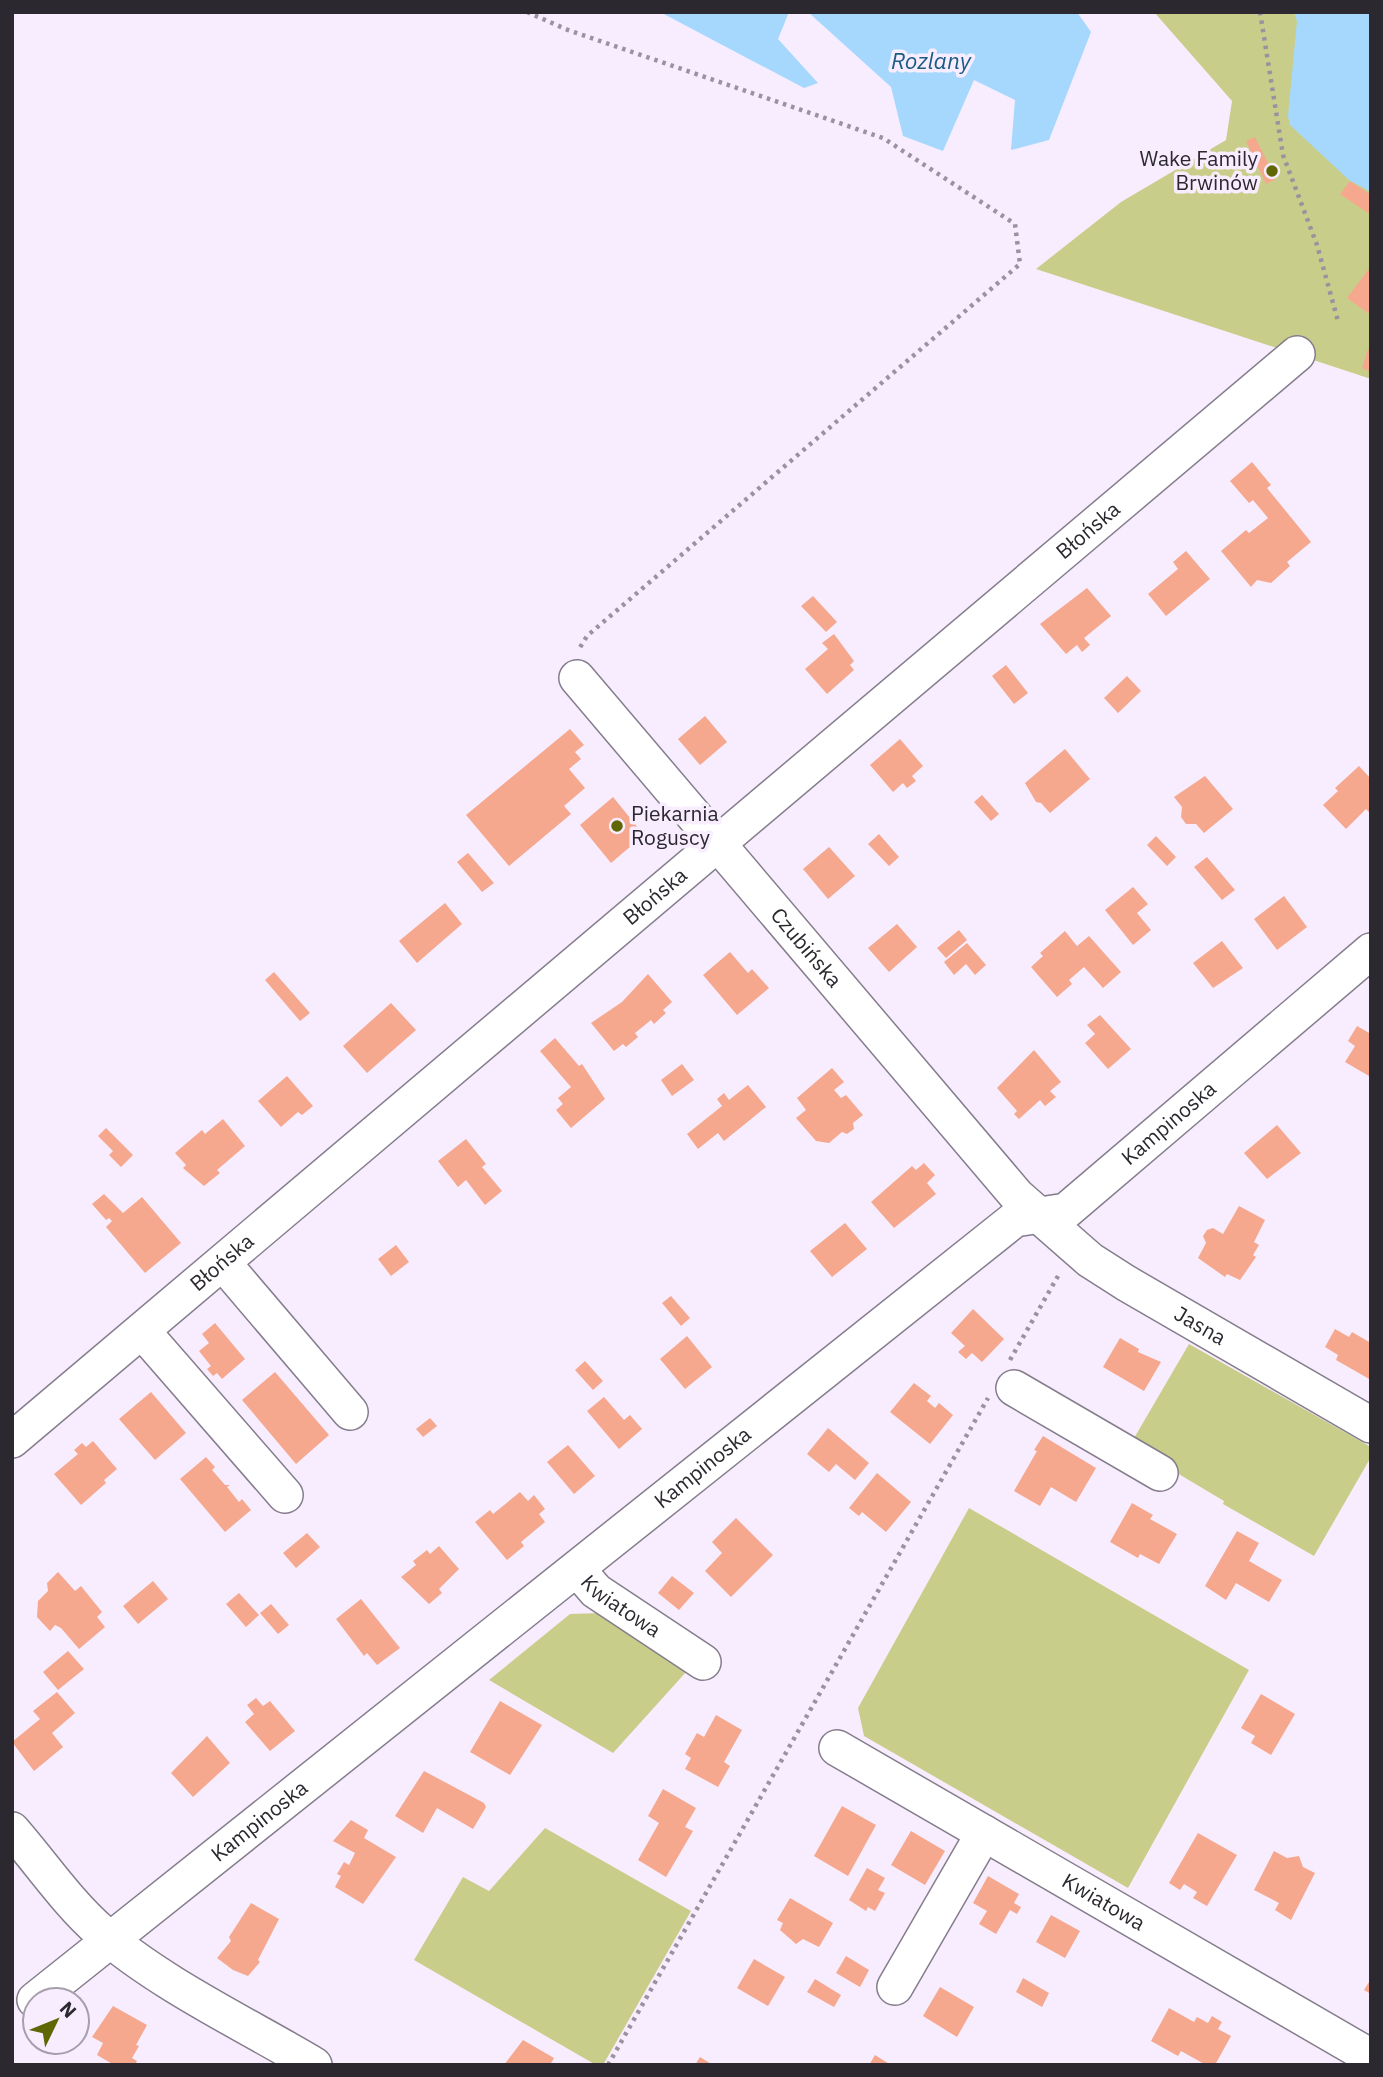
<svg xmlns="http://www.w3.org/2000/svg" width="1383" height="2077" font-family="'IBM Plex Sans',sans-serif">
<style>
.green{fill:#c8ce8a}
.water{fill:#a6d8fe}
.building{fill:#f5a88d}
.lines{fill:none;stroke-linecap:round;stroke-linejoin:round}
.minor-casing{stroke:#857d8c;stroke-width:38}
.path{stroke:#99929f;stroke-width:4.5;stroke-dasharray:3.5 5;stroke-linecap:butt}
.minor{stroke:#fff;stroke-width:35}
.poi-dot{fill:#616605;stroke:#f7edff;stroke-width:2.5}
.labels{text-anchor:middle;stroke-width:7;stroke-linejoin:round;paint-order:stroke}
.poi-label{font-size:21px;fill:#2c282f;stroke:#f7edff;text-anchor:end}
.street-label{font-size:21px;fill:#2c282f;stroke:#f7edff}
.water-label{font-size:23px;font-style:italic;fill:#1a5c84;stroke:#f7edff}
</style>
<rect width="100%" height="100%" fill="#f7edff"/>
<!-- green -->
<path class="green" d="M1154 12H1371V379L1036 269 1121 202 1226 140 1232 101Z
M1189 1344 1371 1447V1457L1314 1556 1223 1504 1224 1501 1130 1445Z
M969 1508 1249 1670 1128 1888 864 1736 858 1708Z
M600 1613 687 1671 613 1753 489 1680 570 1614Z
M545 1828 691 1911 603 2065H596L414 1960 463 1877 489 1891Z"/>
<!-- water -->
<path class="water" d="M660 12H789L778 39 818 83 804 88Z
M808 12H1077L1091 32 1049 140 1011 150 1015 100 974 80 943 151 903 136 891 87Z
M1294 12H1371V192L1349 180 1290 125 1288 116 1297 21Z"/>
<!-- building -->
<path class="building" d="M1255 137 1276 179 1266 184 1246 141Z
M1350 181 1371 195V215L1340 194Z
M1371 266V315L1347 298Z
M1368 349 1371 350V372L1362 368Z
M1252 462 1271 485 1267 488 1311 542 1287 562 1290 566 1271 583 1257 580 1251 587 1221 551 1246 530 1249 533 1268 518 1253 500 1249 503 1230 481Z
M1186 551 1210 579 1166 616 1148 594 1178 569 1173 562Z
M1087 588 1111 616 1084 638 1090 645 1082 652 1077 645 1066 654 1040 624Z
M813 596 837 622 826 632 801 606Z
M834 634 854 661 850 665 854 670 827 694 805 669 828 649 822 643Z
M1006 665 1028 693 1014 704 992 676Z
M1127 676 1141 691 1118 713 1104 698Z
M705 716 727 742 700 765 678 739Z
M570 729 584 745 575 752 581 759 569 769 585 788 564 806 571 814 509 866 466 815Z
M900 739 923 766 912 776 916 781 907 788 903 783 893 792 870 765Z
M1065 749 1090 779 1050 813 1041 803 1036 802 1025 783Z
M1359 766 1371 779V814L1366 809 1346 829 1323 805 1338 791 1335 788Z
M1205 776 1233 809 1204 833 1196 824H1186L1181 817 1182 807 1174 797Z
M982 795 999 814 991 821 974 802Z
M613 797 644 835 611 863 580 825Z
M879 834 899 857 889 866 868 844Z
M1156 836 1176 857 1167 866 1147 845Z
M829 847 855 876 828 899 803 869Z
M468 853 494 883 482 892 457 862Z
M1207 857 1235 890 1222 900 1194 867Z
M1133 887 1148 904 1137 913 1151 930 1133 945 1105 910Z
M1284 896 1307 927 1277 950 1254 919Z
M445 903 462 924 417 963 399 941Z
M897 924 917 947 889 972 868 948Z
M959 930 967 940 946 958 937 948Z
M1065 931 1077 946 1089 936 1121 972 1103 988 1084 967 1069 980 1072 984 1057 997 1031 967 1043 956 1040 953Z
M1222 941 1243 968 1213 988 1193 963Z
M967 943 986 965 975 975 966 964 954 975 944 962Z
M730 952 748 973 752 969 769 988 737 1015 703 975Z
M274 972 310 1013 300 1021 265 980Z
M648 974 672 1002 663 1010 666 1013 654 1024 651 1020 635 1033 638 1037 626 1047 623 1044 614 1051 591 1023 622 1002Z
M391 1003 416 1030 367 1073 343 1046Z
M1100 1015 1131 1049 1108 1069 1085 1043 1095 1034 1087 1025Z
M1357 1026 1371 1034 1369 1076 1345 1062 1355 1046 1348 1041Z
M555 1038 579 1066 582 1064 605 1099 571 1128 556 1110 563 1104 558 1098 571 1087 540 1051Z
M1034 1050 1061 1082 1050 1091 1056 1097 1045 1106 1040 1100 1019 1119 1014 1114 1017 1111 997 1088Z
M682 1064 694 1080 672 1096 661 1080Z
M832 1068 844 1082 834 1090 841 1098 846 1095 863 1115 853 1123 854 1129 847 1134 842 1132 829 1143 816 1141 796 1118 806 1110 797 1098Z
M287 1076 313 1106 302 1115 298 1112 281 1127 258 1101Z
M748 1085 766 1107 724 1141 718 1133 698 1149 687 1134 722 1106 717 1099 724 1093 729 1100Z
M223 1119 245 1146 217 1170 220 1173 204 1186 183 1168 186 1165 175 1153 202 1130 205 1134Z
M1277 1125 1301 1153 1267 1179 1244 1153Z
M106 1128 133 1155 121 1167 109 1155 113 1151 98 1136Z
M466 1139 486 1164 482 1167 502 1191 485 1205 466 1180 458 1187 438 1161Z
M924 1163 935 1175 927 1183 936 1194 894 1228 871 1202 912 1166 916 1170Z
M104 1194 123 1213 142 1197 181 1243 145 1273 106 1227 112 1221 109 1218 106 1220 92 1204Z
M1239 1206 1265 1220 1254 1242 1259 1245 1253 1255 1256 1257 1240 1280 1227 1274 1225 1277 1198 1258 1206 1243 1203 1236 1207 1230 1213 1228 1223 1234Z
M845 1223 867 1249 832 1277 810 1251Z
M396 1245 409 1262 391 1276 378 1259Z
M671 1296 690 1318 681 1326 662 1303Z
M973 1309 1004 1339 982 1362 972 1353 966 1359 958 1352 965 1346 951 1333Z
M215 1323 245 1359 222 1379 217 1373 213 1376 207 1369 211 1366 199 1351 209 1343 202 1334Z
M1335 1329 1349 1337 1352 1332 1371 1343V1380L1336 1360 1338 1355 1325 1347Z
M687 1336 712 1367 685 1389 660 1359Z
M1120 1338 1139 1349 1138 1352 1161 1362 1144 1391 1103 1367Z
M585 1361 603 1381 593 1390 575 1370Z
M275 1372 329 1435 296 1464 242 1400Z
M914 1383 931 1396 927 1401 935 1408 939 1403 953 1415 930 1444 890 1412Z
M151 1392 186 1433 155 1460 119 1419Z
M604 1397 624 1420 630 1415 642 1429 619 1449 587 1411Z
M430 1418 437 1426 423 1437 416 1429Z
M828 1428 869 1463 855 1480 836 1464 829 1472 807 1454Z
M1043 1436 1096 1468 1076 1502 1051 1487 1040 1506 1014 1491 1037 1451 1034 1450Z
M93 1441 117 1469 104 1480 106 1483 81 1505 54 1474 78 1454 74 1450 82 1443 86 1447Z
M568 1445 595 1476 574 1494 547 1462Z
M206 1457 215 1467 212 1470 225 1485H230L227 1487 239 1502 242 1499 251 1510 225 1532 180 1479Z
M877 1473 911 1502 886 1532 862 1512 859 1516 849 1508Z
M520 1492 528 1501 534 1495 545 1509 539 1514 545 1522 521 1542 524 1546 507 1560 475 1522 490 1510 493 1514Z
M1132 1503 1153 1515 1150 1519 1177 1534 1159 1564 1140 1554 1138 1558 1110 1542Z
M736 1518 773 1555 731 1597 705 1571 722 1553 712 1542Z
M1237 1531 1259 1543 1249 1561 1282 1580 1269 1602 1236 1583 1226 1600 1205 1586Z
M307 1533 320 1547 296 1568 283 1553Z
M439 1546 459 1569 439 1589 442 1593 429 1604 401 1577 416 1565 413 1561 427 1550 430 1554Z
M58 1572 75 1591 81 1586 102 1612 97 1617 105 1627 79 1649 61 1628 55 1625 50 1631 37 1617 38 1601 48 1591 47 1583Z
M672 1576 694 1593 679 1610 658 1593Z
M153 1581 168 1599 138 1624 123 1606Z
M239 1593 259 1615 246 1627 226 1604Z
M361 1599 400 1648 377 1665 367 1653 364 1656 336 1619Z
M271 1604 289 1625 278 1634 260 1613Z
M68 1651 84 1669 58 1690 43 1672Z
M57 1692 75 1713 52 1733 63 1747 34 1771 12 1742 40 1719 33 1711Z
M1261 1694 1295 1714 1271 1755 1251 1743 1255 1736 1241 1728Z
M256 1698 263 1706 270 1701 295 1731 270 1751 245 1722 254 1714 247 1705Z
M500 1701 542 1725 510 1775 470 1752Z
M716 1715 742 1730 724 1762 730 1766 718 1787 685 1769 691 1758 685 1754 697 1733 704 1737Z
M207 1736 230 1763 193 1797 171 1773Z
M424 1771 484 1803 486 1807 473 1829 437 1808 423 1833 395 1816Z
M663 1789 696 1808 685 1827 693 1831 666 1877 638 1860 659 1823 648 1816Z
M842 1806 876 1825 848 1876 814 1856Z
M351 1820 368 1830 364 1838 396 1857 363 1904 335 1887 341 1876 337 1874 344 1862 349 1865 355 1853 333 1841Z
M911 1831 945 1851 925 1885 891 1865Z
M1198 1833 1237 1855 1207 1906 1193 1898 1197 1892 1184 1884 1180 1890 1169 1883Z
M1274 1851 1287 1858 1299 1856 1303 1867 1315 1873 1291 1920 1275 1910 1279 1903 1254 1890Z
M867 1868 885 1878 878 1890 885 1893 875 1911 868 1907 866 1911 849 1900Z
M988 1876 1019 1894 1014 1903 1021 1907 1017 1914 1010 1910 996 1934 979 1924 987 1911 973 1903Z
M790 1898 833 1923 819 1947 803 1939 796 1944 780 1930 783 1923 777 1920Z
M251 1903 279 1919 258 1960 260 1962 248 1976 233 1970 217 1958 231 1941 229 1937Z
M1051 1915 1080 1931 1065 1958 1036 1942Z
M846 1956 869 1970 860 1987 836 1973Z
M754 1959 785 1977 768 2006 737 1988Z
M1023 1978 1049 1993 1042 2007 1016 1992Z
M815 1979 841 1995 834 2007 807 1992Z
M1371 1979V1994L1364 1990Z
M940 1987 974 2007 957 2037 923 2016Z
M113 2006 147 2025 136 2045 139 2046 132 2058 137 2061 135 2065H114L97 2055 103 2043 92 2037Z
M1169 2008 1194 2022 1197 2017 1208 2023 1212 2016 1222 2022 1218 2029 1231 2036 1215 2065H1206L1181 2051 1178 2056 1151 2041Z
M523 2040 554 2058 550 2065H504Z
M875 2055 891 2065H869Z
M700 2057 713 2065H695Z"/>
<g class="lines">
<defs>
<g id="minor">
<path id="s1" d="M577 678 1017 1196 1090 1260 1126 1283 1371 1425"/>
<path d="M223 1263 350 1412"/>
<path d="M143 1332 285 1495"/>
<path d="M1014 1388 1160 1473"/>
<path id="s2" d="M12 1440 1297 354"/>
<path id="s3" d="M577 1569 596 1591 703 1662"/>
<path id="s4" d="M837 1748 1371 2057"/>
<path d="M12 1830C41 1863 67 1902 100 1931 157 1982 247 2025 314 2065"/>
<path d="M895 1987 984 1833"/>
<path id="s5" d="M35 2000 1015 1219 1066 1211 1371 951"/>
</g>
</defs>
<!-- minor casing -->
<use href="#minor" class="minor-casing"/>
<!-- path -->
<path class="path" d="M527 12 568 30 883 138 1015 224 1020 264 587 636 579 649
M1260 12 1283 155 1317 245 1338 321
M1010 1360 1058 1276
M608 2065 988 1398"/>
<!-- minor -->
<use href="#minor" class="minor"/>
</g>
<!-- markers -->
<g class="poi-dot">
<circle cx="1272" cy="171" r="7"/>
<circle cx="617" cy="826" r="7"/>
</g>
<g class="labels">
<!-- poi labels -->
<g class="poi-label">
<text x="1258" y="166">Wake Family<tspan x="1258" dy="24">Brwinów</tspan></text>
<text x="631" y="821" text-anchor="start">Piekarnia<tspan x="631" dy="24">Roguscy</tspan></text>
</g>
<!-- street labels -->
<g class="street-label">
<text dy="7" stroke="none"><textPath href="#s2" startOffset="1409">Błońska</textPath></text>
<text dy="7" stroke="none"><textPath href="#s2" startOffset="842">Błońska</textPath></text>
<text dy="7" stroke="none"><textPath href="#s1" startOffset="354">Czubińska</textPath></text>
<text dy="7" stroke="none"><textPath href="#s5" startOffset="1440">Kampinoska</textPath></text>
<text dy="7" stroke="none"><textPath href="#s2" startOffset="275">Błońska</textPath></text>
<text dy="7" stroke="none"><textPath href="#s1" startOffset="905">Jasna</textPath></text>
<text dy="7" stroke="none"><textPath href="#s5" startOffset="854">Kampinoska</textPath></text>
<text dy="7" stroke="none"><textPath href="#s3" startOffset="58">Kwiatowa</textPath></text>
<text dy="7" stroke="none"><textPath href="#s5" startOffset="287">Kampinoska</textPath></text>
<text dy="7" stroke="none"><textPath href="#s4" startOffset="308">Kwiatowa</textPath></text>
</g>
<!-- water labels -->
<g class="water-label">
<text x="931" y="69">Rozlany</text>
</g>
</g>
<!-- border -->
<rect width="1383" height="2077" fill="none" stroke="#2c282f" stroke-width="28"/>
<!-- north arrow -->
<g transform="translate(56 2021) rotate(47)"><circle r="33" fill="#f7edff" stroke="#a69eac" stroke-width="2"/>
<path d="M0-5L12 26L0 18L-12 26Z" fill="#616605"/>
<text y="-10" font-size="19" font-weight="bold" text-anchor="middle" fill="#2c282f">N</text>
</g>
</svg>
